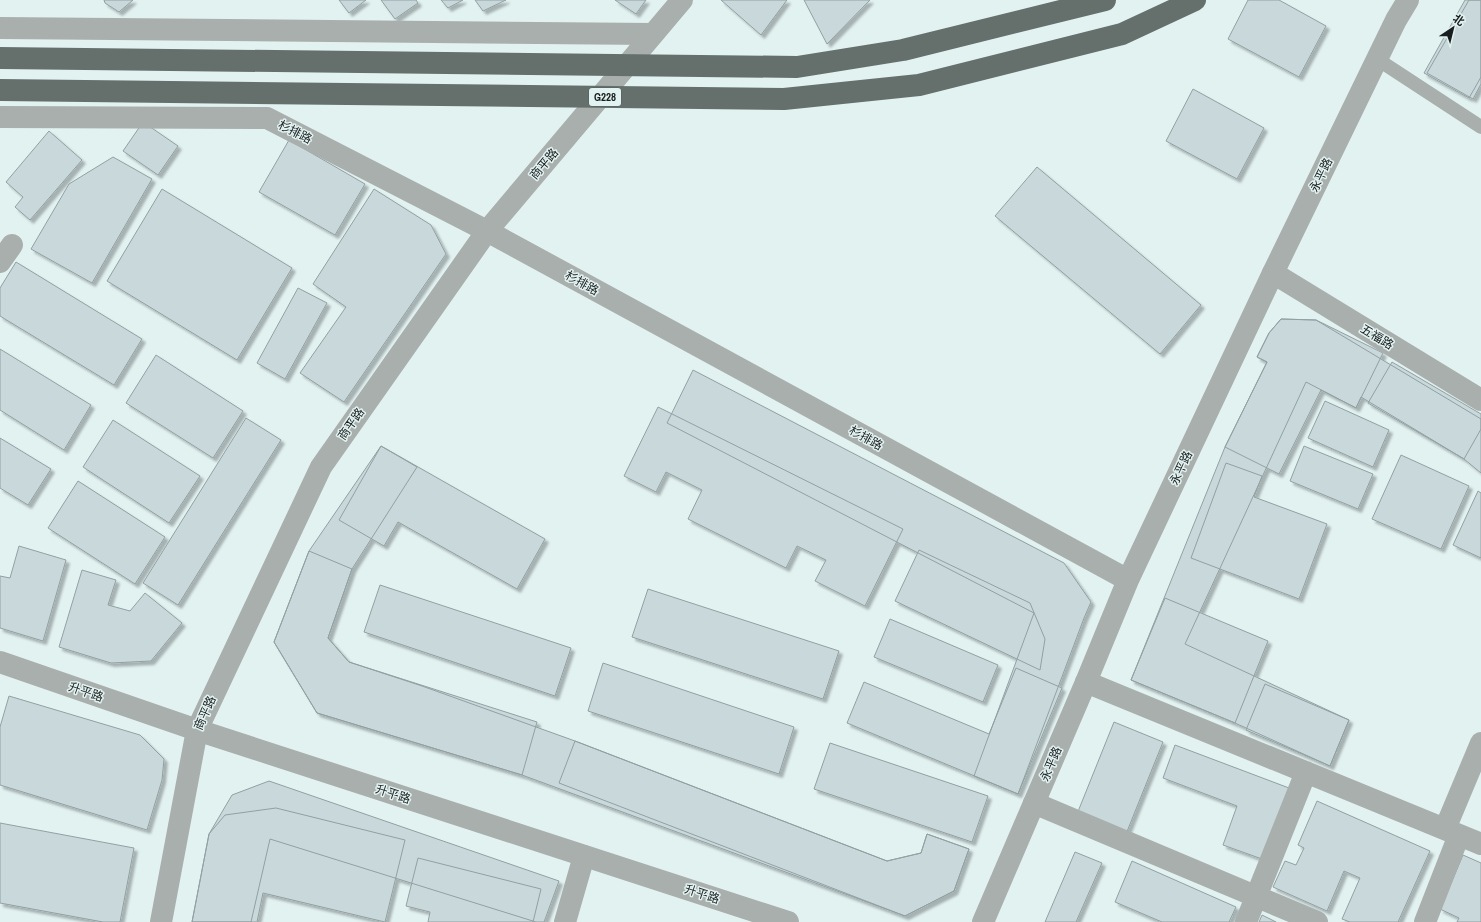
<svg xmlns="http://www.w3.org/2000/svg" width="1481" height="922" font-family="'Archivo Narrow','Noto Sans SC',sans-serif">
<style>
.building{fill:#c9d8db;stroke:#92a0a3;filter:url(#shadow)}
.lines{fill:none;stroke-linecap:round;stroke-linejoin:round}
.service{stroke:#a9afad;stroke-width:14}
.minor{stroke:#a9afad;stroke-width:22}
.tertiary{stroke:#a9afad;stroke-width:22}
.trunk{stroke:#65706d;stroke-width:22}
.labels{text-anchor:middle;stroke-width:3;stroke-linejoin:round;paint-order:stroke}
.shield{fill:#e2f2f1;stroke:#555e5d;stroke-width:1}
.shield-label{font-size:11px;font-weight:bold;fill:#191e1e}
.street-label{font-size:12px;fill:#191e1e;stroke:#e2f2f1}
</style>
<defs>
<filter id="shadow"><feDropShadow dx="3.5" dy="3.5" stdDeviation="1" flood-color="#0004"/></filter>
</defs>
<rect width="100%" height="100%" fill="#e2f2f1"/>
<!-- building -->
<path class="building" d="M104 0H133L119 12 105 3Z
M339 0H366L349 13Z
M381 0H416L418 3 395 19Z
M441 0H463L448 8Z
M475 0H506L483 11Z
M615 0H646L636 14Z
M721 0H787L761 35Z
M804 0H870L827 44Z
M1248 0H1279L1326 26 1299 77 1228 39Z
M1465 0H1481V77L1469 98 1424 73Z
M1469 0H1481V84L1473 99 1427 73Z
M1193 89 1264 128 1237 179 1166 141Z
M143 122 178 146 158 175 123 151Z
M49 131 82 160 30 220 15 207 23 197 6 182Z
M289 140 365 184 335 235 259 192Z
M113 157 152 179 92 283 31 249 69 184Z
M1037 167 1201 305 1160 354 995 216Z
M162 189 292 268 237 360 107 281Z
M374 189 431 225 446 254 344 402 300 373 346 307 313 284Z
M16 262 142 339 114 385 0 316V288Z
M298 288 327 303 285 379 257 363Z
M1281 319 1316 320 1383 353 1356 408 1321 390 1279 474 1225 447 1267 362 1257 357 1269 333Z
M1281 319 1316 320 1481 419V473L1464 459 1361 397 1356 408 1306 382 1185 644 1349 720 1330 766 1235 723 1131 680 1225 447 1267 362 1257 357 1269 333Z
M0 349 91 405 64 450 0 410Z
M156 355 243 411 213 458 126 403Z
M1392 362 1481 414V429L1464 459 1368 403Z
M693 370 1064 563 1091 602 1084 618 1018 794 974 776 1034 613 667 423Z
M1325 401 1389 430 1373 467 1308 438Z
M658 407 903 529 865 606 815 581 826 560 797 546 786 568 688 519 702 490 666 472 656 492 624 476Z
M246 418 281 440 178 605 143 583Z
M113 420 200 476 169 523 83 467Z
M0 438 51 469 28 505 0 488Z
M381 446 545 539 517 589 398 522 384 546 339 520Z
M381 446 417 467 352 569 328 638 349 662 422 686 575 741 887 861 921 853 927 834 969 849 954 891 905 916 522 775 317 713 274 642 309 551Z
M1304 446 1373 474 1358 509 1290 481Z
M1401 455 1469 486 1441 549 1372 519Z
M1226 463 1262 476 1254 497 1327 524 1299 599 1191 558Z
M78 481 165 537 135 584 48 528Z
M1478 491 1481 493V558L1453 545Z
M19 546 66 560 43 641 0 628V576L10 578Z
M919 550 1030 603 1045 639 1040 670 895 601Z
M309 551 352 569 328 638 349 662 537 722 522 775 317 713 274 642Z
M82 570 116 580 108 605 130 611 145 593 182 623 151 661 111 663 59 647Z
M380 585 571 648 555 696 364 632Z
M648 589 839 651 823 699 632 637Z
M1165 598 1268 641 1235 723 1131 680Z
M890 619 998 665 983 702 874 657Z
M603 663 794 727 779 774 588 711Z
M1016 668 1062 688 1018 794 847 723 864 682 989 734Z
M1265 684 1349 720 1330 766 1246 730Z
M9 696 140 735 164 759 162 780 147 830 0 785V727Z
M1114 722 1163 742 1126 834 1077 814Z
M575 741 887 861 921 853 927 834 969 849 954 891 905 916 559 783Z
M830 743 988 796 972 842 814 789Z
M1175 745 1289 788 1262 859 1223 845 1237 806 1163 778Z
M269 781 559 881 544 922H536L270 839 251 922H192L209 834 232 795Z
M1317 801 1430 851 1398 922H1350L1342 919 1360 878 1344 871 1327 911 1273 887 1285 861 1296 865 1304 848 1298 845Z
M276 808 405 840 385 922 263 893 257 922H192L209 834 225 815Z
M0 823 134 848 120 922H103L0 903Z
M1075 852 1102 863 1076 922H1045Z
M1463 855 1481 863V922H1457L1459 918 1440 909Z
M418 858 541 889 533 922H428L430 912 406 906Z
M1132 861 1236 907 1229 922H1162L1115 902Z
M1262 915 1276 922H1259Z"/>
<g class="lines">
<!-- service -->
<path class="service" d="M1377 59 1481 127"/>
<!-- minor -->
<path class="minor" d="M0 262 12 245
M1273 273 1481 400
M1086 682 1481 844
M1034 803 1317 922
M1445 829 1481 743
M161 922 197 730 321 467 487 231 682 0
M565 922 584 856
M1246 922 1306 772
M1425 922 1459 835"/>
<!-- tertiary -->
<path class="tertiary" d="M0 28 653 34
M0 117 267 118 487 231 1128 580
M0 662 197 730 788 922
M983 922 1086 682 1128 580 1273 273 1396 20 1408 0"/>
<!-- trunk -->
<path class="trunk" d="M0 58 797 67 903 50 1105 0
M0 90 784 99 919 85 1122 34 1195 0"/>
</g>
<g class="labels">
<!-- shield labels -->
<rect class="shield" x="589" y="88" width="32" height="18" rx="3"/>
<g class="shield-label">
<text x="605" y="101">G228</text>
</g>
<!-- street labels -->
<g class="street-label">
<text transform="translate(295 132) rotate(27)" y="4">杉排路</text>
<text transform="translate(544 164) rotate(-50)" y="4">商平路</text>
<text transform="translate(1321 175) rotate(-64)" y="4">永平路</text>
<text transform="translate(582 283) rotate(29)" y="4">杉排路</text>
<text transform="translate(1377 337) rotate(31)" y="4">五福路</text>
<text transform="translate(351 424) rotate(-55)" y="4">商平路</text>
<text transform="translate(866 438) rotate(29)" y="4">杉排路</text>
<text transform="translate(1181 468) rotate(-65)" y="4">永平路</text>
<text transform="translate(86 692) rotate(19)" y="4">升平路</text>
<text transform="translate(205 713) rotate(-66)" y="4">商平路</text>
<text transform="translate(1051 764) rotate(-67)" y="4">永平路</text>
<text transform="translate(393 794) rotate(18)" y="4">升平路</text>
<text transform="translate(702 894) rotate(18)" y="4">升平路</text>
</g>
</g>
<!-- north arrow -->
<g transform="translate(1453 28) rotate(35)" stroke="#e2f2f1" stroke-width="3" paint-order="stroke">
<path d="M0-3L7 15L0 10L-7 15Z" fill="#191e1e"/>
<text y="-6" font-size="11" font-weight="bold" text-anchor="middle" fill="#191e1e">北</text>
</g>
</svg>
